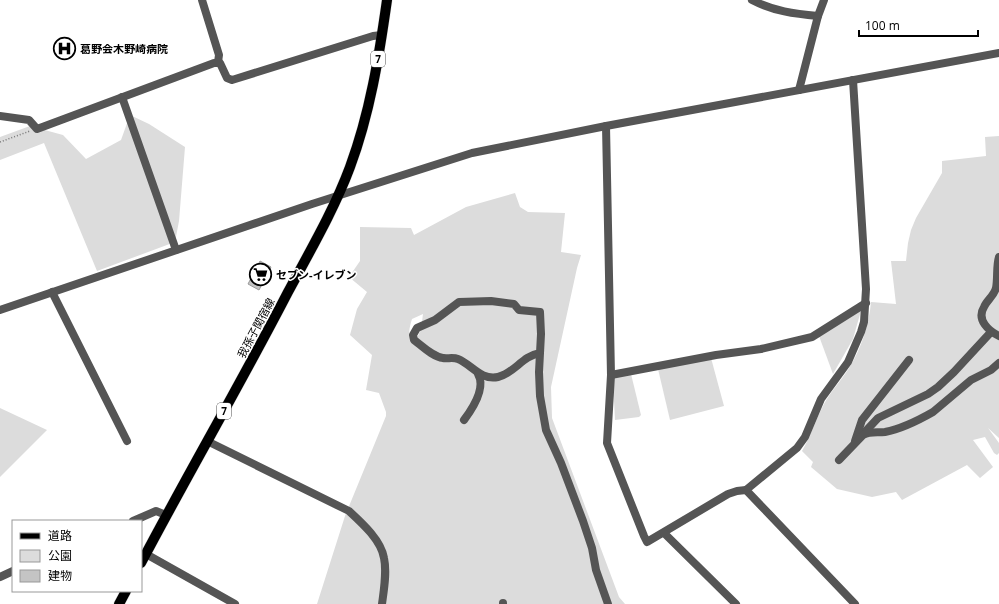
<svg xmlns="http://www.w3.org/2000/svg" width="999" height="604" viewBox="0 0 999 604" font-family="'Open Sans','Noto Sans JP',sans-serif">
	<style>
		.green { fill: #dcdcdc; fill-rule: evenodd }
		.building { fill: #c4c4c4; stroke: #999 }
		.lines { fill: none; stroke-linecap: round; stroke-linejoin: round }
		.major-casing { stroke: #dbdbdb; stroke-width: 11 }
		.path { stroke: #777; stroke-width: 1.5; stroke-dasharray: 1 2; stroke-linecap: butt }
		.minor { stroke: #555; stroke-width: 8 }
		.major { stroke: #000; stroke-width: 10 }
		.labels { text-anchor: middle; stroke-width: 3; stroke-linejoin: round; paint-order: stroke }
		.shield { fill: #fff; stroke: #4c4c4c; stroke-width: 1 }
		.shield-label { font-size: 10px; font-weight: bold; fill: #000 }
		.poi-label { font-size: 11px; font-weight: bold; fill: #000; stroke: #fff; text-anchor: start }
		.street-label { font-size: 11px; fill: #000; stroke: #fff }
	</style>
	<rect width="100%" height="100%" fill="#fff"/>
	<!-- green -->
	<g class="green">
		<polygon points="130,115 149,124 185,147 179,221 175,242 97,271 44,143 0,160 0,137 30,126 63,135 86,159 121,140"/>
		<path d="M 999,136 L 999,438 L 988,428 L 999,443 L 999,453 L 997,455 L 994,453 L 985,437 L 973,440 L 993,467 L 980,478 L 967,465 L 902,500 L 896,492 L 872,497 L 837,489 L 811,467 L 813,462 L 802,451 C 811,436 816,419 824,404 C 831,391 841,381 849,368 C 861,349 869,325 871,302 L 896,304 L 891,261 L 906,261 L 908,243 L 911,230 L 916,218 L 942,173 L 942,161 L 986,156 L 985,137 Z"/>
		<path d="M 515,193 L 520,207 L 528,212 L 565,213 L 561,252 L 581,255 L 577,268 L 551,387 L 552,418 L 619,597 L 625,604 L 317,604 L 345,516 L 386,416 L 386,412 L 379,393 L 366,390 L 372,355 L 350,335 L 357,309 L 367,292 L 349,277 L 360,261 L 360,227 L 411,228 L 414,235 L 466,207 ZM 423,314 L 421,329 L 414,345 C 407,336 409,329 412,319 Z"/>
		<polygon points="862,307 853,339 833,374 819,336"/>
		<polygon points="711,358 724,406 670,420 658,369"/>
		<polygon points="631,374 641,415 639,417 615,420 613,381 614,378"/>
		<polygon points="0,408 47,430 0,477"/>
	</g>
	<!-- building -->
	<polygon class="building" points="260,261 271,267 259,290 248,284"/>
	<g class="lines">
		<defs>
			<g id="major">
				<path d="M 141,563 C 189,472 241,383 288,292 C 310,251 334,210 350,167 C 370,113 379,57 387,0"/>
				<polyline points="119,604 126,591"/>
			</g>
		</defs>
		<!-- major casing -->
		<use href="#major" class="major-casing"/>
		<!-- path -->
		<polyline class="path" points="0,142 30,131"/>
		<!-- minor -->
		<g class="minor">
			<polyline points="202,0 219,55 218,62"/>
			<path d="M 752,0 C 773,11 795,14 818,16"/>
			<polyline points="853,80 866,289 864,322 861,332 848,362 821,399 805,437 797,448 746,490 855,604"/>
			<polyline points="799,90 818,16 824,0"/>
			<polyline points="122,97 176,250"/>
			<polyline points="0,116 29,120 37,129 214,63 220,63 227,78 232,80 373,36 382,35"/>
			<polyline points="606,126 611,375 607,443 644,536 647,542 728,494 737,491 746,490"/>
			<path d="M 999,257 C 996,267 998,278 996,288 C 994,296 987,300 984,307 C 976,320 989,331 999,336"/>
			<polyline points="52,292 127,441"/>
			<polyline points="0,310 312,204 472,153 606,126 999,53"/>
			<path d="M 540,353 C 522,356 515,373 498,377 C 481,381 471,364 458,359 C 453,357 447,359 443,358 C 433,357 422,346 414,340 L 413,335 L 417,328 L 435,320 L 459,302 L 491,301 L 514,304 L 519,310 L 540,312 L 541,334 L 539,372 L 540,396 L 546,430 L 561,463 L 583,521 L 592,548 L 596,570 L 608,604"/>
			<polyline points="611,375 716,355 761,349 812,337 866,303"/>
			<path d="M 464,420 C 473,408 486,388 478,374"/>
			<polyline points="863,434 878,418 928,394 938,387 954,372 991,332"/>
			<path d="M 207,441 L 349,511 C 362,523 381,540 384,558 C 387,572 384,589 382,604"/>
			<polyline points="855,441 862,420 909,360"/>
			<path d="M 839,460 L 863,435 C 870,431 877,433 885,432 C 901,429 919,420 933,412 L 971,380 L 991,370 L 999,363"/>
			<polyline points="133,521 156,511 166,515"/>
			<polyline points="664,533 736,604"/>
			<polyline points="146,554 235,604"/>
			<polyline points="0,577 13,571"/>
			<polyline points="503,603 503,604"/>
		</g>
		<!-- major -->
		<use href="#major" class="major"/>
	</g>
	<!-- icons -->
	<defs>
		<symbol id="hospital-ring" viewBox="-11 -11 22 22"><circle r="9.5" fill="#fff" stroke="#000" stroke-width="1.5"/><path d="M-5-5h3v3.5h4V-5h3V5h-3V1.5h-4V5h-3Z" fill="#000"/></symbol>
		<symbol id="supermarket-ring" viewBox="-11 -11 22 22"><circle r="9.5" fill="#fff" stroke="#000" stroke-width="1.5"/><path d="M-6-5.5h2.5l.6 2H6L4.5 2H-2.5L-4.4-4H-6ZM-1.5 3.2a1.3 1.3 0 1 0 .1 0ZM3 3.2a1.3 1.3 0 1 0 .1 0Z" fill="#000"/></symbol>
	</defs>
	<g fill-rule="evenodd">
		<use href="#hospital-ring" x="52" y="36" width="25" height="25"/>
		<use href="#supermarket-ring" x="248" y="262" width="25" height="25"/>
	</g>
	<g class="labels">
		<!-- shield labels -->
		<g class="shield">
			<rect x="371" y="51" width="14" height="16" rx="3"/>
			<rect x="217" y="403" width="14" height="16" rx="3"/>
		</g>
		<g class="shield-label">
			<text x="378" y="63">7</text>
			<text x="224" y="415">7</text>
		</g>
		<!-- poi labels -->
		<g class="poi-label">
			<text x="80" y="53">葛野会木野崎病院</text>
			<text x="276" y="279">セブン-イレブン</text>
		</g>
		<!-- street labels -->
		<g class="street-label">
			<text transform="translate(256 328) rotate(-62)" y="4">我孫子関宿線</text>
		</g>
	</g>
	<!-- legend -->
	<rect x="12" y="520" width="130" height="72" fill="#ffffff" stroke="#999999"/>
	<rect x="20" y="533" width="20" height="6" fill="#000000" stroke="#999999"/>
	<text x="48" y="540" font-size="12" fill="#000000">道路</text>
	<rect x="20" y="550" width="20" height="12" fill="#dcdcdc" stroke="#999999"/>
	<text x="48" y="560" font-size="12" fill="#000000">公園</text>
	<rect x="20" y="570" width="20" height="12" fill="#c4c4c4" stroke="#999999"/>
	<text x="48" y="580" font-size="12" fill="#000000">建物</text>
	<!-- scale -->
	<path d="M859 30v6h119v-6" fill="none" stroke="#000000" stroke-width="2"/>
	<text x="865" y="30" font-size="12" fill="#000000" stroke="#ffffff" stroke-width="3" paint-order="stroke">100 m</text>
</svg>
